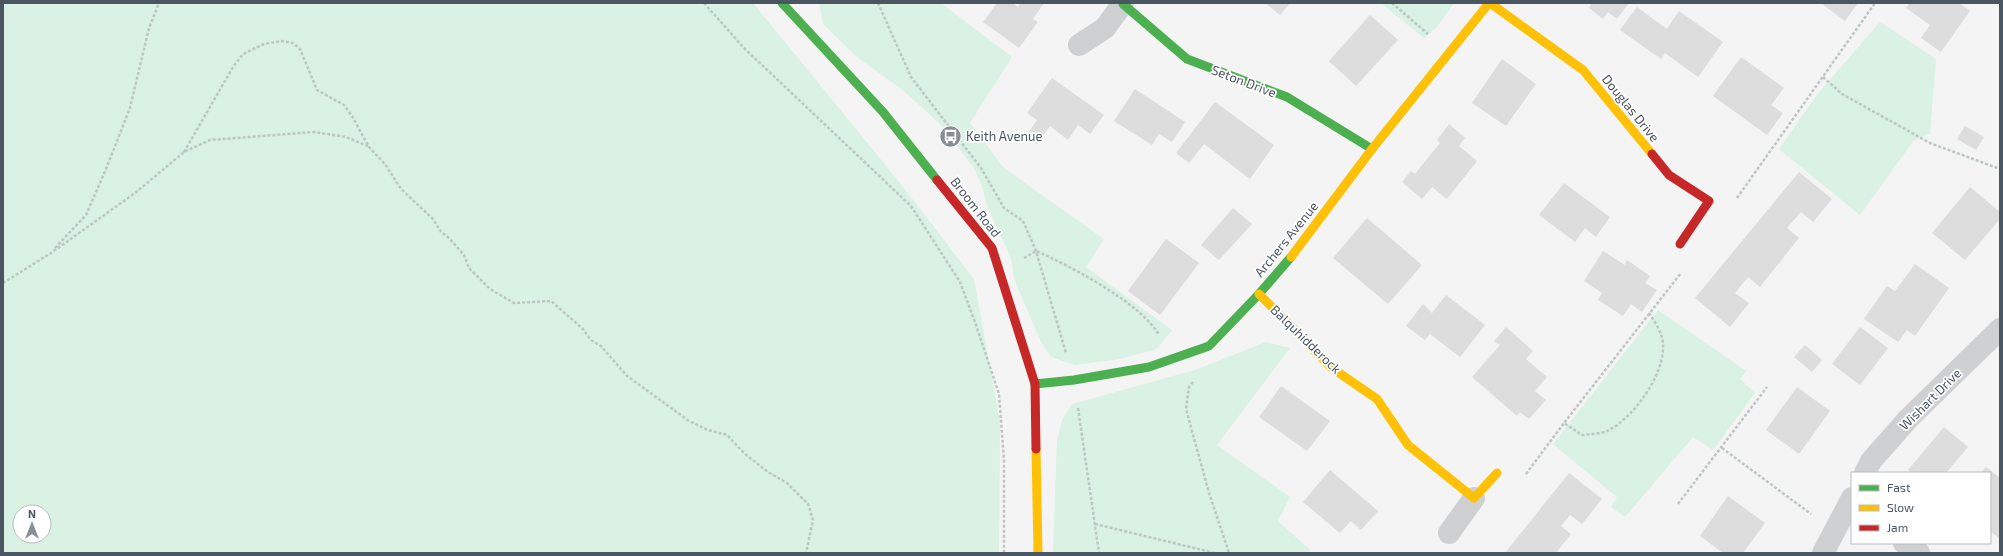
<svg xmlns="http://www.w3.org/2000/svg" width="2003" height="556" viewBox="0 0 2003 556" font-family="'Exo 2',sans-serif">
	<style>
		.green { fill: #d9f2e3; fill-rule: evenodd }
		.building { fill: #ddddde }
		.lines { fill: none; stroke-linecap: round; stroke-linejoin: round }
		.path { stroke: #bcc7c4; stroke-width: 2.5; stroke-dasharray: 3 2; stroke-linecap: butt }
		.street { stroke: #ced0d2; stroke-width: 22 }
		.fast { stroke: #4caf50; stroke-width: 9 }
		.slow { stroke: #ffc107; stroke-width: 9 }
		.jam { stroke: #c62828; stroke-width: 9 }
		.labels { text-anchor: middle; stroke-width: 3.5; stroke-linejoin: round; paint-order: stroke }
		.street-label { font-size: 13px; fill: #4a5661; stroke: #fff }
		.poi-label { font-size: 13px; fill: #4a5661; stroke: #fff; text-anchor: start }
	</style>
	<rect width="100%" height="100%" fill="#f4f4f4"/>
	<!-- green -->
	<g class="green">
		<path d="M 3,3 L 753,3 L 900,183 L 974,279 L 1000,422 L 999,553 L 3,553 ZM 20,512 L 44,512 L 44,536 L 20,536 Z"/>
		<polygon points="819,3 941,3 1012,57 970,123 1004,168 1104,239 1086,267 1172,330 1157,349 1120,359 1075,365 1051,357 1041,342 1014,279 1011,258 987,206 982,186 975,170 944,128 925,110 900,88 858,58 823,24"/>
		<polygon points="1381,3 1454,3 1436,28 1424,38"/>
		<polygon points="1880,22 1936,59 1930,134 1914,140 1860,215 1779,149 1816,96"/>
		<polygon points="1658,310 1746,371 1740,379 1755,393 1713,450 1693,437 1625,517 1611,507 1617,497 1553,444"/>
		<polygon points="1266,342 1290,348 1217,445 1290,497 1278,521 1310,550 1309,553 1053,553 1057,440 1062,420 1072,404 1195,370"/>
	</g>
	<!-- building -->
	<g class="building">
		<polygon points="997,3 1013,3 1018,7 1020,3 1044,3 1033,19 1038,22 1019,48 983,22"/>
		<polygon points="1265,3 1290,3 1280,15"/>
		<polygon points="1592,3 1629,3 1617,19 1608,12 1603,19 1589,8"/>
		<polygon points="1821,3 1858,3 1845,21"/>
		<polygon points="1910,3 1959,3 1970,11 1941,52 1921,38 1930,25 1906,8"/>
		<polygon points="1637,7 1667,29 1679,11 1723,42 1698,77 1665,53 1661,59 1620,30"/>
		<polygon points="1370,15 1398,40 1356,86 1329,61"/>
		<polygon points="1741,57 1784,88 1771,105 1783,113 1767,135 1713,96"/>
		<polygon points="1502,59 1536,84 1506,126 1472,103"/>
		<polygon points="1052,78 1104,115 1090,134 1078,125 1068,140 1050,126 1037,144 1026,136 1037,120 1027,113"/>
		<polygon points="1135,89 1185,122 1172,142 1159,134 1152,145 1114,121"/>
		<polygon points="1215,102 1274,145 1250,179 1204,144 1189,163 1176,153"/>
		<polygon points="1449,124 1465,138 1459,146 1477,161 1447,199 1432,187 1422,199 1402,182 1411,171 1415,174 1440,143 1437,140"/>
		<polygon points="1965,126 1984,137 1976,150 1957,139"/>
		<polygon points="1799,172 1832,199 1813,222 1801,212 1787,228 1799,238 1760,287 1748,277 1735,293 1749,303 1730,327 1695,298"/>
		<polygon points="1564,183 1610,217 1596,237 1585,228 1575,242 1539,215"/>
		<polygon points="1970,187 2000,212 2000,219 1965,260 1932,233"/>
		<polygon points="1233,208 1252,224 1219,260 1201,245"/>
		<polygon points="1367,218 1422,265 1388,304 1333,258"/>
		<polygon points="1166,239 1199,263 1160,315 1128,291"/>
		<polygon points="1603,251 1625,265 1627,260 1650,276 1645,283 1657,290 1642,312 1631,304 1623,316 1598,300 1602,293 1584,281"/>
		<polygon points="1915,264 1949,288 1915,336 1907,330 1898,342 1864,319 1887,286 1895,291"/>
		<polygon points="1446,295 1485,325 1460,357 1430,334 1425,340 1406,326 1423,304 1432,313"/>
		<polygon points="1506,327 1533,351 1526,359 1547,377 1535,391 1546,400 1529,419 1520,412 1517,416 1472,377 1500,345 1494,341"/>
		<polygon points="1860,327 1888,348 1860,385 1832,364"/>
		<polygon points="1805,345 1822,360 1812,372 1794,357"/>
		<polygon points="1281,386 1330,421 1307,451 1259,417"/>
		<polygon points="1797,387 1830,411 1799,454 1766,430"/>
		<polygon points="1944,427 1968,447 1946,473 1912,473 1908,470"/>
		<polygon points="1986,467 2000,478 2000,539 1990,531 1990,473 1981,473"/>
		<polygon points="1330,470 1378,511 1361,530 1351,521 1340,533 1303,502"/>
		<polygon points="1569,473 1602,499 1582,524 1570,515 1561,526 1571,534 1556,553 1505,553"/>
		<polygon points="1728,496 1765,523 1743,553 1723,553 1700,536"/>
	</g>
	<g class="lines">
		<!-- path -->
		<g class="path">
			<polyline points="704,3 744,48 911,206 960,282 975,322 999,394 1004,460 1004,553"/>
			<polyline points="878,3 911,77 981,168 1004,208 1023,221 1036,251 1066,353"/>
			<polyline points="1392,3 1428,34"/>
			<polyline points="1823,77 1842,94 1930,143 2000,169"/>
			<polyline points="184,152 233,67 243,54 264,44 282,41 293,43 300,49 317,90 344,105 352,116 369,147 385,164 401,189 433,219 441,232 449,238 464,255 469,268 490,289 514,303 551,301 583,329 591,340 601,346 627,376 689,421 708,430 727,435 745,454 768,472 787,483 808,504 813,520 806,553"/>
			<polyline points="1737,198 1875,3"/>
			<polyline points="55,248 86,215 106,169 130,108 149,28 159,3"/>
			<path d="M 1024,258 L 1036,251 C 1069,265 1142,304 1159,335"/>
			<polyline points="3,283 51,253 135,193 184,152 210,140 314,132 346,137 368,146"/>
			<path d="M 1649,313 C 1655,322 1662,332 1663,344 C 1665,374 1634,418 1607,431 C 1600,434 1590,434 1582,435 L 1564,423 L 1681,273"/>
			<polyline points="1193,382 1189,387 1186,409 1209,493 1229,553"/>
			<polyline points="1078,408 1099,553"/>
			<polyline points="1722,448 1811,514"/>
			<polyline points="1526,474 1564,423"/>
			<polyline points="1678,504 1767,387"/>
			<polyline points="1095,524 1215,553"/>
		</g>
		<!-- street -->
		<g class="street">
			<polyline points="1079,45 1105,28 1123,3"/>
			<polyline points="1865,473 1871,461 1908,419 2000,329"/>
			<polyline points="1449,533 1474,498"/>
			<polyline points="1904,543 1919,553"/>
			<polyline points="1823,553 1852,498"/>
		</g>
		<!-- fast -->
		<g class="fast">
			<polyline points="782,3 883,112 937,180"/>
			<polyline points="1123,4 1187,59 1287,97 1372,149"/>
			<polyline points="1035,384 1074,380 1149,367 1209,346 1259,294 1291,257"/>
		</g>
		<!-- slow -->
		<g class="slow">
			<polyline points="1490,3 1583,70 1652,154"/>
			<polyline points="1291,257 1372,149 1489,3"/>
			<polyline points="1259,294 1332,368 1377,399 1408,445 1474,498 1497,473"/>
			<polyline points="1036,449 1038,553"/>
		</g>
		<!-- jam -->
		<g class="jam">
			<polyline points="1652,154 1669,175 1709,201 1680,244"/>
			<polyline points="937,180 992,248 1035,384 1036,449"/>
		</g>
	</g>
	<!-- icons -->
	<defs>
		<symbol id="bus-disc" viewBox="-11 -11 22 22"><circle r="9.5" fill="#868d94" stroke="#fff"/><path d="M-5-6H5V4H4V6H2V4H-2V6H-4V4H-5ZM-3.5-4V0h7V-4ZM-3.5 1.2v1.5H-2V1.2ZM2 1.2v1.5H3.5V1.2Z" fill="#fff"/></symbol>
	</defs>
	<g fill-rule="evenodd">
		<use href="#bus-disc" x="938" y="124" width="25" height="25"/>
	</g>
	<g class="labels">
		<!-- street labels -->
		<g class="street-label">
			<text transform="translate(1244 81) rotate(21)" y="5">Seton Drive</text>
			<text transform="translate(1631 108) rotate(51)" y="5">Douglas Drive</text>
			<text transform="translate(976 207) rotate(52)" y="5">Broom Road</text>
			<text transform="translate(1286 239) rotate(-51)" y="5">Archers Avenue</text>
			<text transform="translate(1306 339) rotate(44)" y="5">Balquhidderock</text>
			<text transform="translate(1930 399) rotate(-45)" y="5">Wishart Drive</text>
		</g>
		<!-- poi labels -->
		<g class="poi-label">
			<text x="966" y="141">Keith Avenue</text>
		</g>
	</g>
	<!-- border -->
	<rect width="2003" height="556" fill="none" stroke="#4a5661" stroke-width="8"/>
	<!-- legend -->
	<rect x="1851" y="472" width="140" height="72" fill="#ffffff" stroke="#b7bbc0"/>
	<rect x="1859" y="485" width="20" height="6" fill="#4caf50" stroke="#b7bbc0"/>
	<text x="1887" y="492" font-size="12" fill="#4a5661">Fast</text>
	<rect x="1859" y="505" width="20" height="6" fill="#ffc107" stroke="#b7bbc0"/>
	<text x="1887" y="512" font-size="12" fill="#4a5661">Slow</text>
	<rect x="1859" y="525" width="20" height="6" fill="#c62828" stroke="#b7bbc0"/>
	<text x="1887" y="532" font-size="12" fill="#4a5661">Jam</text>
	<!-- north arrow -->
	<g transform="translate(32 524)"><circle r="19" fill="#ffffff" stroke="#b7bbc0"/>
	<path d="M0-3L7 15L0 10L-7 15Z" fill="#868d94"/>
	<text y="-6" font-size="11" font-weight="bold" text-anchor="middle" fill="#4a5661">N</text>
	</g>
</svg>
